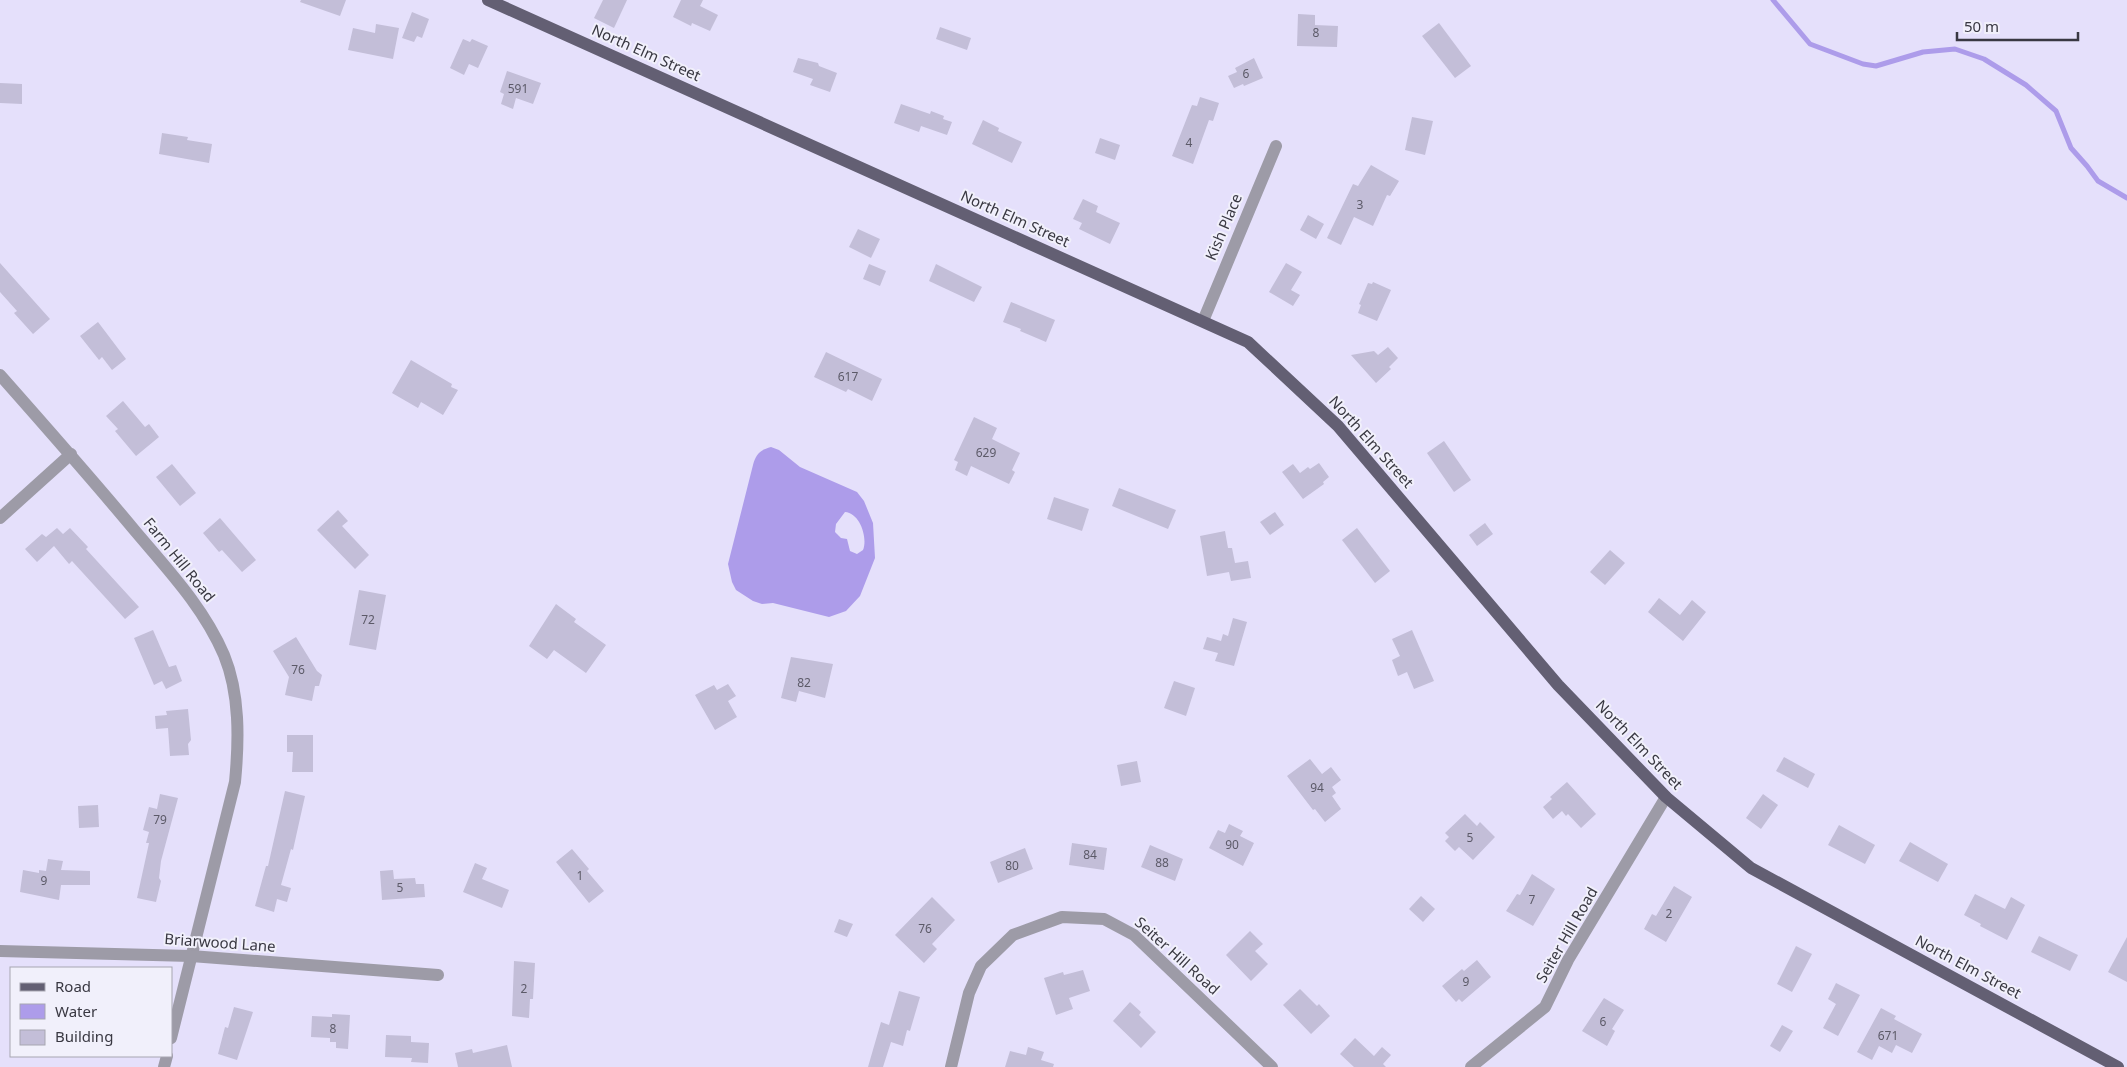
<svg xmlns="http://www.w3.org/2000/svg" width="2127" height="1067" viewBox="0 0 2127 1067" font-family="'Noto Sans',sans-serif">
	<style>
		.water { fill: #ad9cea; fill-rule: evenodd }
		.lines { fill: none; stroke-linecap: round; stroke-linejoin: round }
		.stream { stroke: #ad9cea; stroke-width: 5 }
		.building { fill: #c3bed8 }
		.minor { stroke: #9d9ba7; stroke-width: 12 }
		.major { stroke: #635f73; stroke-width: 12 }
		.labels { text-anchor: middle; stroke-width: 4; stroke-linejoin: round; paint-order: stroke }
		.number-label { font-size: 12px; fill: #5c5a68 }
		.street-label { font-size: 15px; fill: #393842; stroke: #f1f0fb }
	</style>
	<rect width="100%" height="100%" fill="#e5e0fb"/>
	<!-- water -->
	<path class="water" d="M 771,447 L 779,450 L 800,467 L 857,492 L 864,501 L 873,523 L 875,558 L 860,596 L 846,611 L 829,617 L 773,603 L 762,604 L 753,601 L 736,590 L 732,582 L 728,564 L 753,465 C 756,454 760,450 771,447 ZM 845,512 C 860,513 868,538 863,550 L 857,554 L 850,551 L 847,539 L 841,538 L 835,532 L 836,524 Z"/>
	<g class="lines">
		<!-- stream -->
		<polyline class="stream" points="1773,0 1810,44 1863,64 1876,66 1923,52 1955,49 1984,59 2026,85 2056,111 2071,148 2087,166 2098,181 2127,198"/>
	</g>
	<!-- building -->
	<g class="building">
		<polygon points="301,0 346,0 340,16 300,2"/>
		<polygon points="603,0 627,0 614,28 594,18"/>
		<polygon points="681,0 703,0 700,6 718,15 710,31 692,23 691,26 673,17"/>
		<polygon points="412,12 429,19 422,38 417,36 414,42 402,38"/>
		<polygon points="1298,14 1315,15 1315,25 1338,26 1337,47 1297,46"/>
		<polygon points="1439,23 1471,66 1455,78 1422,36"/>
		<polygon points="376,24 399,28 393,59 348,50 353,28 375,33"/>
		<polygon points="940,27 971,38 967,50 936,39"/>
		<polygon points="463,39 470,42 472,39 488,46 478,68 469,64 464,75 450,68"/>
		<polygon points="798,58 818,63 819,66 837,73 830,92 810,85 813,79 793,72"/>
		<polygon points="1254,58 1263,78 1244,86 1243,84 1234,88 1228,76 1237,72 1235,68"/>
		<polygon points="507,71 541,83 533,104 516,98 513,109 501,104 504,94 500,92"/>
		<polygon points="0,83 22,84 22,104 0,103"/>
		<polygon points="1200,97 1219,103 1213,121 1209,120 1193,164 1172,156 1192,105 1197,106"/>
		<polygon points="901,104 930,114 931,111 944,116 943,119 952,122 947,135 921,126 919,132 894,123"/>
		<polygon points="1412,117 1433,121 1425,155 1405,150"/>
		<polygon points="983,120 999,128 998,131 1022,142 1012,163 972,144"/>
		<polygon points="162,133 188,137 187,140 212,144 209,163 159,154"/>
		<polygon points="1100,138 1120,145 1115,160 1095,153"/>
		<polygon points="1371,165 1399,181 1390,196 1387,195 1373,226 1354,217 1341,245 1327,238 1353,184 1358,186"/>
		<polygon points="1083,199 1098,206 1096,212 1120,223 1110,244 1079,229 1082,223 1073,219"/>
		<polygon points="1308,215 1324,224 1316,239 1300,230"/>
		<polygon points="858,229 880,239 871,258 849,247"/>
		<polygon points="0,263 50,319 33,334 14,313 17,311 0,292"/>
		<polygon points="1286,263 1302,272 1291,290 1300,295 1293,306 1269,292"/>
		<polygon points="869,264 886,271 880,286 863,279"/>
		<polygon points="936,264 982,287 974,302 929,281"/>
		<polygon points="1373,282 1391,290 1377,321 1358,313 1361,305 1359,304 1368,283 1372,284"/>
		<polygon points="1011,302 1055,320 1046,342 1020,331 1021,329 1003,322"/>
		<polygon points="98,322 126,359 112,370 102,357 99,360 80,336"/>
		<polygon points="1388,347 1398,358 1389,367 1391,369 1376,383 1351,355 1374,351 1378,355"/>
		<polygon points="826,352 882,379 872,401 848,389 846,392 814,377"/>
		<polygon points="411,360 452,384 451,387 458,390 443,415 421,402 418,408 392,393"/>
		<polygon points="123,401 145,427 149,424 159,437 136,456 115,431 118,429 106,416"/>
		<polygon points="974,417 997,428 992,439 1020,453 1012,470 1015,472 1009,484 971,466 967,476 955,470 958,462 954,460"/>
		<polygon points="1444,441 1471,480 1454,492 1427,453"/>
		<polygon points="1319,463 1329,477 1323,482 1324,484 1303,499 1282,472 1293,464 1300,473 1308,467 1310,469"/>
		<polygon points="172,464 196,493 180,506 156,477"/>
		<polygon points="1119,488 1176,510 1168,529 1112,506"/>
		<polygon points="1054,497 1089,509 1082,531 1047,519"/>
		<polygon points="338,510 348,521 342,526 369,555 355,569 317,530"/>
		<polygon points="1275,512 1284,525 1270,535 1260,522"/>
		<polygon points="220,518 256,560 242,572 222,550 219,552 203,533"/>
		<polygon points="1485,523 1493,534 1477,546 1469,535"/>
		<polygon points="57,528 63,534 70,528 88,547 86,549 139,607 125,619 72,561 69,564 54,546 37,562 25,549 42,534 46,537"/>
		<polygon points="1357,528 1390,571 1375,583 1342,540"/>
		<polygon points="1225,531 1228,548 1232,548 1235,563 1248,561 1251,578 1231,581 1229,572 1207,576 1200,536"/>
		<polygon points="1610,550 1625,563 1605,585 1590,572"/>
		<polygon points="359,590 386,595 376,650 349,645"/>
		<polygon points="1659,598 1680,615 1692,600 1706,612 1683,641 1648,612"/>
		<polygon points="556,604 576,619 574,622 606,645 586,673 554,650 547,659 529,646"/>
		<polygon points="1233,618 1247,622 1234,666 1215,661 1218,653 1203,649 1207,637 1221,641 1223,634 1228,636"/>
		<polygon points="153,630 169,667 176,665 182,681 166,689 162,681 154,685 134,638"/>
		<polygon points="1412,630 1434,681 1414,689 1407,672 1398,676 1392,660 1400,656 1392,639"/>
		<polygon points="296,637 317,671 322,675 319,686 315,686 312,701 285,695 289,677 273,651"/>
		<polygon points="791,657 833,664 825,698 799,691 796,702 781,698"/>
		<polygon points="1174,681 1195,688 1186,716 1164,708"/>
		<polygon points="728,684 736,696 728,701 737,717 715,730 695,695 714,685 717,690"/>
		<polygon points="188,709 191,740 188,744 189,755 170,756 168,728 156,729 155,716 167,715 166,711"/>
		<polygon points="287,735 313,735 313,772 292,772 293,752 287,752"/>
		<polygon points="1784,757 1815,774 1808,788 1776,771"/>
		<polygon points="1310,759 1322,774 1331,767 1341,780 1332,787 1336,793 1332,796 1341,809 1325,822 1315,809 1313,810 1287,776"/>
		<polygon points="1137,761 1141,782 1121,786 1117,765"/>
		<polygon points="1567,782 1596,814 1581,828 1568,814 1566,816 1562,811 1553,819 1543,807 1552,799 1550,797"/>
		<polygon points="285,791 305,796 293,850 291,849 281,885 291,888 287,902 277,899 274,912 255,906 266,866 268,866"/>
		<polygon points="160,794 178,798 161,861 159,878 161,881 156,902 137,898 149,843 146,843 149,832 143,830 149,807 157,809"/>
		<polygon points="1763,794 1778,805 1761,829 1746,818"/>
		<polygon points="98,805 99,827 79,828 78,806"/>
		<polygon points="1465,814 1477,826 1480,822 1495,837 1473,860 1459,847 1455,851 1445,841 1449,837 1445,833"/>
		<polygon points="1229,824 1243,831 1240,836 1254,843 1243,866 1209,848 1218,830 1225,833"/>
		<polygon points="1839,825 1875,845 1865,864 1828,845"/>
		<polygon points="1910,842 1948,864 1938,882 1899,861"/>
		<polygon points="1072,843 1107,848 1104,870 1069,865"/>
		<polygon points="1150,845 1183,859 1175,881 1141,867"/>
		<polygon points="1025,848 1033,869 998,883 990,862"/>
		<polygon points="572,849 589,869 587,871 604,891 589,903 556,862"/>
		<polygon points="48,859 63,861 61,870 90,871 90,885 61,885 59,900 20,892 23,870 39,873 39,870 46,871"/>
		<polygon points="475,863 487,868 482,879 509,890 502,908 463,892"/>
		<polygon points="393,870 394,879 415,878 416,884 424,884 425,897 382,900 380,871"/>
		<polygon points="1532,874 1555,889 1533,926 1506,911 1517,894 1520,895"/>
		<polygon points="1674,886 1692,897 1666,942 1644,929 1652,914 1656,916"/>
		<polygon points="1975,894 2005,909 2011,897 2025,905 2007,940 1980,926 1981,924 1964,915"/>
		<polygon points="1421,896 1435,909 1423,922 1409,909"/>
		<polygon points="932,897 955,920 932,944 937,949 924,963 895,935"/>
		<polygon points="839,919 853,924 847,937 834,932"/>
		<polygon points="1250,931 1263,944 1255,951 1268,964 1251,981 1226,955"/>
		<polygon points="2039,936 2078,955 2070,971 2031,952"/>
		<polygon points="2127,937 2127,982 2108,972"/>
		<polygon points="1796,946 1812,954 1792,992 1777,984"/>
		<polygon points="1477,960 1491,977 1462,1002 1459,999 1456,1002 1442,986 1462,969 1464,971"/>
		<polygon points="514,961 535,963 533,999 530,999 529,1018 512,1016"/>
		<polygon points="1083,970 1090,991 1069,998 1073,1009 1056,1015 1044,978 1063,972 1064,975"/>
		<polygon points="1836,983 1860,995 1838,1036 1823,1028 1836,1004 1828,999"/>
		<polygon points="1300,989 1317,1006 1319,1004 1330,1016 1311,1034 1283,1005"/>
		<polygon points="899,991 920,997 910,1031 907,1030 903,1046 891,1042 883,1067 868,1067 881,1022 889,1025"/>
		<polygon points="1604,998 1624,1010 1612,1029 1615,1031 1607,1046 1582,1031"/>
		<polygon points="1130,1002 1141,1012 1139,1015 1156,1032 1141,1048 1113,1021"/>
		<polygon points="234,1007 253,1012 237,1060 218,1054 225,1027 228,1028"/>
		<polygon points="1881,1008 1896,1016 1894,1019 1922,1034 1912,1053 1896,1045 1892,1053 1879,1046 1872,1060 1857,1052"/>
		<polygon points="332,1014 350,1015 348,1049 336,1048 336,1042 330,1042 330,1038 311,1037 312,1016 332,1017"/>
		<polygon points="1782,1025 1793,1031 1780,1052 1770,1046"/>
		<polygon points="386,1035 411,1036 411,1042 429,1043 428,1063 411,1062 412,1058 385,1057"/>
		<polygon points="1355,1038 1374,1056 1382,1047 1391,1055 1383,1064 1386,1067 1354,1067 1340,1054"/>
		<polygon points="507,1045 512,1067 458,1067 455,1053 472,1049 473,1053"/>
		<polygon points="1028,1047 1044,1052 1041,1060 1054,1064 1053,1067 1005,1067 1010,1051 1026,1055"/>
	</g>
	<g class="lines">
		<!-- minor -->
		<g class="minor">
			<polyline points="1203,321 1276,146"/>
			<path d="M 0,375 C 46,427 92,479 136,532 C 169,571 204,608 224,655 C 240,694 239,740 235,782 L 171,1038"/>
			<polyline points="0,518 71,454"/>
			<polyline points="0,951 191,956 438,975"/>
			<polyline points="164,1067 167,1056"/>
			<polyline points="951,1067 969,993 981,966 1013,935 1062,917 1104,919 1134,935 1272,1067"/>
			<polyline points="1471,1067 1545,1007 1568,960 1666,797"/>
		</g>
		<!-- major -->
		<polyline class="major" points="488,0 1248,342 1338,426 1558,685 1666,797 1751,868 2118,1067"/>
	</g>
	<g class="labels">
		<!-- number labels -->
		<g class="number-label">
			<text x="1316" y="37">8</text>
			<text x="1246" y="78">6</text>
			<text x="518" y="93">591</text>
			<text x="1189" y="147">4</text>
			<text x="1360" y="209">3</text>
			<text x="848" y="381">617</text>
			<text x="986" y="457">629</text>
			<text x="368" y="624">72</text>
			<text x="298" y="674">76</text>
			<text x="804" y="687">82</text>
			<text x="1317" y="792">94</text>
			<text x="160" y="824">79</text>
			<text x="1470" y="842">5</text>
			<text x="1232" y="849">90</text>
			<text x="1090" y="859">84</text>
			<text x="1162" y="867">88</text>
			<text x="1012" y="870">80</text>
			<text x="580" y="880">1</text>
			<text x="44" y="885">9</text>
			<text x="400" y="892">5</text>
			<text x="1532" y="904">7</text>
			<text x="1669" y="918">2</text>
			<text x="925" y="933">76</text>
			<text x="1466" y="986">9</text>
			<text x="524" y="993">2</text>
			<text x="1603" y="1026">6</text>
			<text x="333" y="1033">8</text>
			<text x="1888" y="1040">671</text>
		</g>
		<!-- street labels -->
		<g class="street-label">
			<text transform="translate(646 53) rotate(24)" y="5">North Elm Street</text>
			<text transform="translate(1015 219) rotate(24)" y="5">North Elm Street</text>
			<text transform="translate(1224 227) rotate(-67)" y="5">Kish Place</text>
			<text transform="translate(1371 442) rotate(48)" y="5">North Elm Street</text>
			<text transform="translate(179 560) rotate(51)" y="5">Farm Hill Road</text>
			<text transform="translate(1639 745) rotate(46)" y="5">North Elm Street</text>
			<text transform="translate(1567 935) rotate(-60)" y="5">Seiter Hill Road</text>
			<text transform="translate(220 943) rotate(4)" y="5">Briarwood Lane</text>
			<text transform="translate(1177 956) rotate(42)" y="5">Seiter Hill Road</text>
			<text transform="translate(1968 967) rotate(28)" y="5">North Elm Street</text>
		</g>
	</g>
	<!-- legend -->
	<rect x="10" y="967" width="162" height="90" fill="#f1f0fb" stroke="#a7a6b1"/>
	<rect x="20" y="983" width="25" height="8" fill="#635f73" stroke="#a7a6b1"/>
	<text x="55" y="992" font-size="15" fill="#393842">Road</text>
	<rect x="20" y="1004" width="25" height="15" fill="#ad9cea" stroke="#a7a6b1"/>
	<text x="55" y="1017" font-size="15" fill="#393842">Water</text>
	<rect x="20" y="1030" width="25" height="15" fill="#c3bed8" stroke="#a7a6b1"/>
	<text x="55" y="1042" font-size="15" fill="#393842">Building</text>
	<!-- scale -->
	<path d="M1957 32v8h121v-8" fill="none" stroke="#393842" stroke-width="2.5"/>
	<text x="1964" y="32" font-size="15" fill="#393842" stroke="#f1f0fb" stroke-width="4" paint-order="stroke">50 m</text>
</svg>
